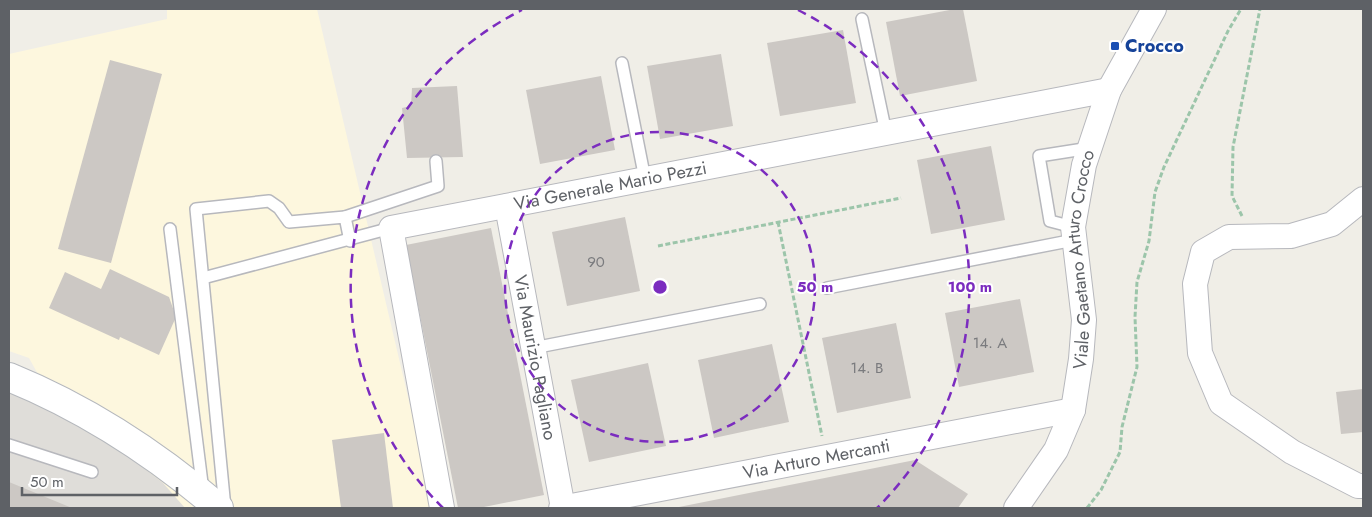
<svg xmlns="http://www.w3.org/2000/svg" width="1372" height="517" viewBox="0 0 1372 517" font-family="Jost,sans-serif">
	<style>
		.commercial { fill: #fdf7de }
		.industrial { fill: #dfddd9 }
		.building { fill: #ccc8c4 }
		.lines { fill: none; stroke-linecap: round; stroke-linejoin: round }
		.lane-casing { stroke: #b7b8bd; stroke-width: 14 }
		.street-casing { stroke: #b7b8bd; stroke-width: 26 }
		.secondary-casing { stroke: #b5b8bd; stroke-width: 30 }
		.path { stroke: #9cc5aa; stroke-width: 3; stroke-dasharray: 5 2.5; stroke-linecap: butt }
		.lane { stroke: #fff; stroke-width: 11 }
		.street { stroke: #fff; stroke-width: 24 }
		.secondary { stroke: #fff; stroke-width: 28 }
		.ring { fill: none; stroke: #7b2cbf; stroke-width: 2.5; stroke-dasharray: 9 6 }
		.transit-dot { fill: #1a4fb4; stroke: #fff; stroke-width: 2 }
		.labels { text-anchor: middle; stroke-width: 4; stroke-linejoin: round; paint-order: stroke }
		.number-label { font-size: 15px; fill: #7a7b7e }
		.transit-label { font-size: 18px; font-weight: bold; fill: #164399; stroke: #fff; text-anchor: start }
		.street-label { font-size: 18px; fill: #5e6166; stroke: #fff }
		.centre { fill: #7b2cbf; stroke: #fff; stroke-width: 2.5 }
		.ring-label { font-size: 15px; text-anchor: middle; font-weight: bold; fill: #7b2cbf; stroke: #fff; stroke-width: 4; stroke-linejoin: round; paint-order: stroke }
	</style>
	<rect width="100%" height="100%" fill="#f0eee7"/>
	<!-- commercial -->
	<polygon class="commercial" points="167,9 317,9 434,508 9,508 9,391 58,410 29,358 9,351 9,54 167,19"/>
	<!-- industrial -->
	<polygon class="industrial" points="9,392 57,409 115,446 163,483 185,508 9,508"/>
	<!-- building -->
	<g class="building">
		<polygon points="955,9 963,9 977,81 900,96 886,22"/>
		<polygon points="843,30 856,103 780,116 767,43"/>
		<polygon points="721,54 733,126 660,139 647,66"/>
		<polygon points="110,60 162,74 111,263 58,249"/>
		<polygon points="601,76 615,150 540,164 526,90"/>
		<polygon points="457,86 463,157 407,158 402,108 411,106 412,88"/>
		<polygon points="991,146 1005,220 931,234 917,160"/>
		<polygon points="625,217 640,291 567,306 552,232"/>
		<polygon points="491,228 544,495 479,508 458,508 406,245"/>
		<polygon points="110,269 169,297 176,317 159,355 120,337 119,340 49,308 65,272 101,289"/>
		<polygon points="1020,299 1034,372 959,387 945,313"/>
		<polygon points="896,323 911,398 837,413 822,338"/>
		<polygon points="772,344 789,422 714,438 698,360"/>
		<polygon points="648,363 666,446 589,462 571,380"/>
		<polygon points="1363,389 1363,432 1341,434 1336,392"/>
		<polygon points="384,433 393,508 341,508 332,440"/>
		<polygon points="915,460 968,494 958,508 674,508"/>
		<polygon points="9,482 72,508 9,508"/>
	</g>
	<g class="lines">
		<defs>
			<g id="lane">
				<polyline points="862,19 886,133"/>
				<polyline points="622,63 645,179"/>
				<polyline points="345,217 438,186 436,161"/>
				<polyline points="1073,227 1050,221 1039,156 1090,148"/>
				<polyline points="170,229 203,491"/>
				<polyline points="203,278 391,228"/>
				<polyline points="827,288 1074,240"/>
				<polyline points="533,348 760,304"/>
				<polyline points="9,445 92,472"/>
				<polyline points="225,508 196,209 269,201 279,208 289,222 345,217 350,241"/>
			</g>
			<g id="street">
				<polyline points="1363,199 1332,224 1291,236 1229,237 1203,252 1195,284 1200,353 1221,403 1292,452 1358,486 1363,486"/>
				<path id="s1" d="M 507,206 L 563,508"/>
				<path id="s2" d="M 442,508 L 391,228 L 1109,90"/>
				<path id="s3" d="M 561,508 L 1073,410"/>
				<path id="s4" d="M 1016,508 L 1056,450 L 1073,410 L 1081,359 L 1084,320 L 1073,227 L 1084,165 L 1109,90 L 1154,9"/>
			</g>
			<path id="secondary" d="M 9,377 C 85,408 156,454 219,508"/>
		</defs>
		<!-- lane casing -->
		<use href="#lane" class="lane-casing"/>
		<!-- street casing -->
		<use href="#street" class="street-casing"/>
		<!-- secondary casing -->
		<use href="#secondary" class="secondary-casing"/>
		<!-- path -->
		<g class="path">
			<polyline points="1242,216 1232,196 1233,147 1260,9"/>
			<polyline points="778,222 822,436"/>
			<polyline points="658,246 901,198"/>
			<polyline points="1087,508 1101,490 1120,452 1122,427 1137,367 1135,317 1137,282 1149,241 1155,192 1164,167 1228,31 1241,9"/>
		</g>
		<!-- lane -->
		<use href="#lane" class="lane"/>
		<!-- street -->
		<use href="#street" class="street"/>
		<!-- secondary -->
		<use href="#secondary" class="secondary"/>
	</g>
	<!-- distance rings -->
	<g class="ring">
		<circle cx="660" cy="287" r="155"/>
		<path d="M443 508A310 310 0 0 1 522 10M798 10A310 310 0 0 1 877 508"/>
	</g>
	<!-- markers -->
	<rect class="transit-dot" x="1110" y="41" width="10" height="10" rx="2.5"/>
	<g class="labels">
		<!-- number labels -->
		<g class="number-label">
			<text x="596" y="267">90</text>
			<text x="990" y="348">14. A</text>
			<text x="867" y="373">14. B</text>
		</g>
		<!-- transit labels -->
		<g class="transit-label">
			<text x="1125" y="52">Crocco</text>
		</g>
		<!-- street labels -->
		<g class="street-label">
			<text dy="6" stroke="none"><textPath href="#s2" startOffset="508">Via Generale Mario Pezzi</textPath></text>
			<text dy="6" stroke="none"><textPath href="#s4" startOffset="266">Viale Gaetano Arturo Crocco</textPath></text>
			<text dy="6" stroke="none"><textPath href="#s1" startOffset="154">Via Maurizio Pagliano</textPath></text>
			<text dy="6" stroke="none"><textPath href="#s3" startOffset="260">Via Arturo Mercanti</textPath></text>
		</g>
	</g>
	<circle cx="660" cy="287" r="8" class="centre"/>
	<g class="ring-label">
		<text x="815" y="292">50 m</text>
		<text x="970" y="292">100 m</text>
	</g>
	<!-- border -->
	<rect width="1372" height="517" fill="none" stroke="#5e6166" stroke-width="20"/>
	<!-- scale -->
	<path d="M22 487v8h155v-8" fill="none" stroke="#5e6166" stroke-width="2.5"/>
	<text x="30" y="487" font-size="15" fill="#5e6166" stroke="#ffffff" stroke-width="4" paint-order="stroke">50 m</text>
</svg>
